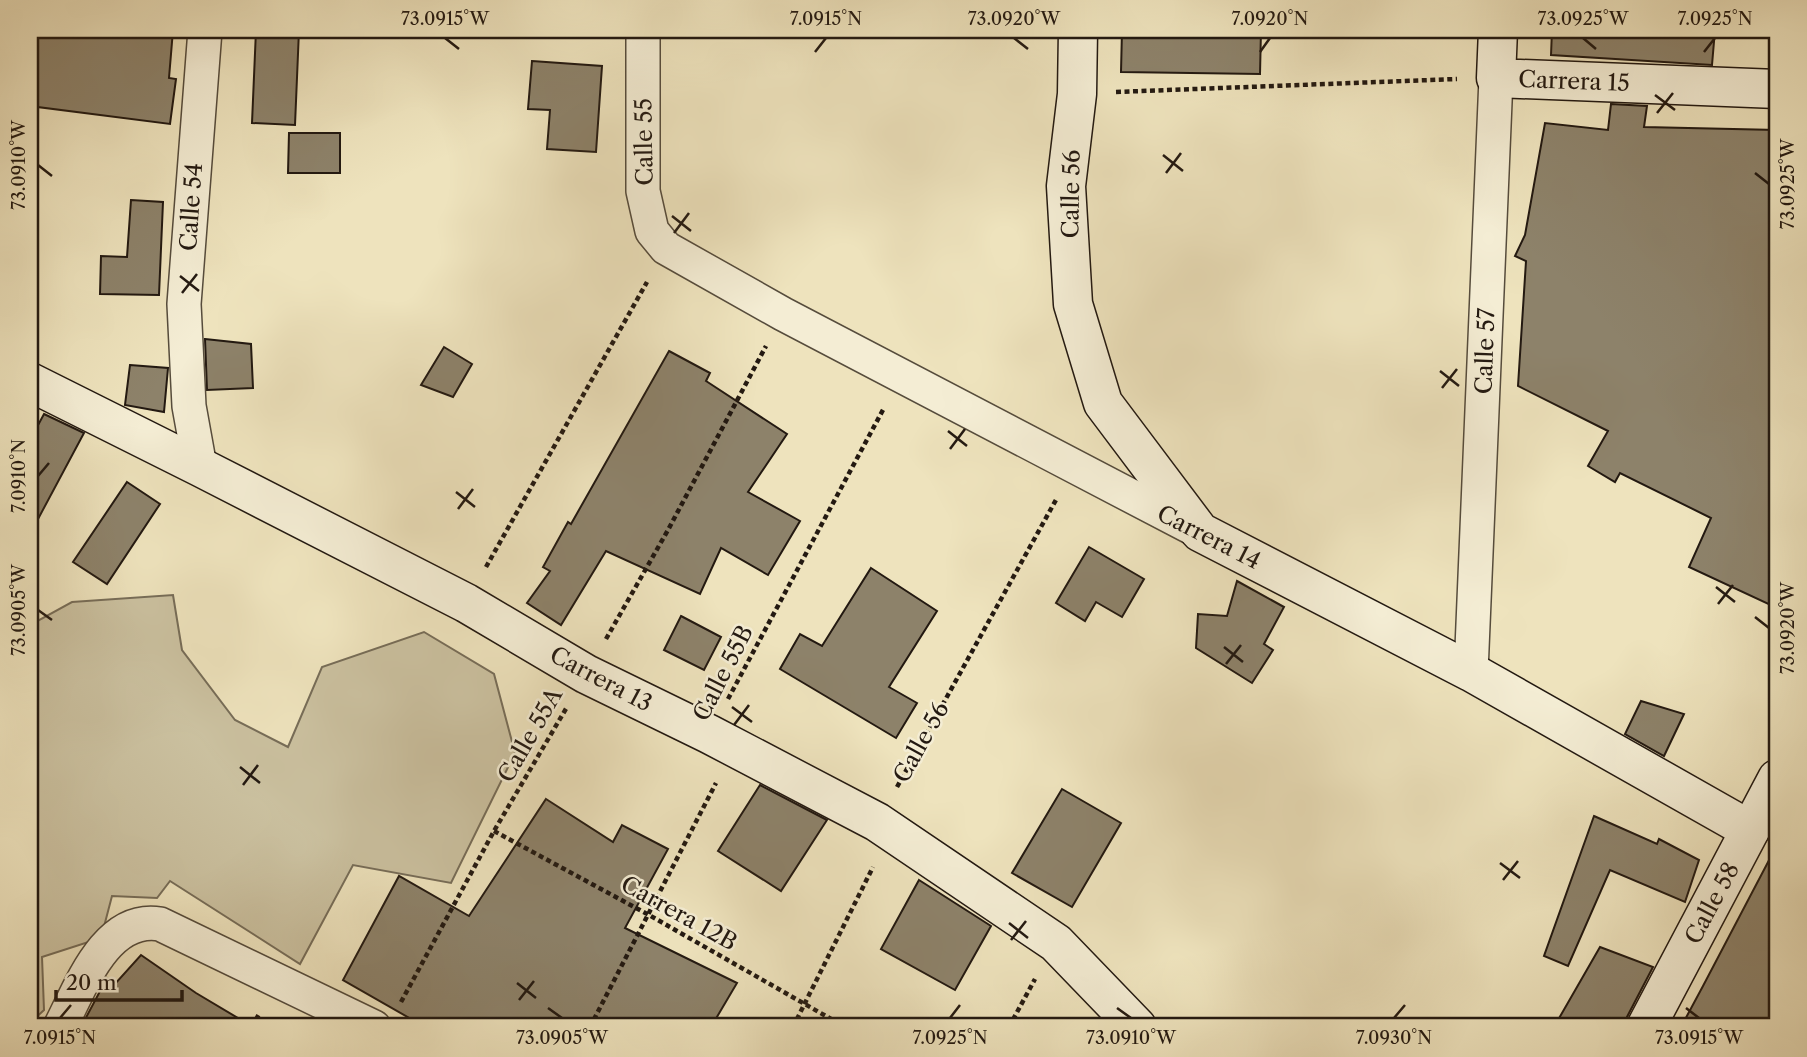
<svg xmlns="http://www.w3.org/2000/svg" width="1807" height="1057" viewBox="0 0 1807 1057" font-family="'Libre Caslon Text',serif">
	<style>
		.green { fill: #cbc1a0; stroke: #776d58; stroke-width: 2 }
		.building { fill: #8d826a; stroke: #231911; stroke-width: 2 }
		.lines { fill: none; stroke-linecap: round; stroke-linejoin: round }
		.street-casing { stroke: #564c3c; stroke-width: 36 }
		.secondary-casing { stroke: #231911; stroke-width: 41 }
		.path { stroke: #231911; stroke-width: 4.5; stroke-dasharray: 5 3.5; stroke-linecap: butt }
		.street { stroke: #f4edd4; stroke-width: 33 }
		.secondary { stroke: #f4edd4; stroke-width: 38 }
		.ticks { fill: none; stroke: #231911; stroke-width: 2.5 }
		.labels { text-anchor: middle; stroke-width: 5; stroke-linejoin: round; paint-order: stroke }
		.street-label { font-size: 23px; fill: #231911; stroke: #f4edd4 }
		.neatline { fill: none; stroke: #231911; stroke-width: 2.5 }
		.ticks-label { font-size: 18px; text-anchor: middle; fill: #231911 }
	</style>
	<rect width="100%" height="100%" fill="#eee3bd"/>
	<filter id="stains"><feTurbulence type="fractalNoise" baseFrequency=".00286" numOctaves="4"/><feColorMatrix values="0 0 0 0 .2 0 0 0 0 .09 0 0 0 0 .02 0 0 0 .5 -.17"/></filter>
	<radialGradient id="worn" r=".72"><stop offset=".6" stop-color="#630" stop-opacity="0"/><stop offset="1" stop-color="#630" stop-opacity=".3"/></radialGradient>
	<!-- green -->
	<polygon class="green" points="173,595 182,650 235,720 288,747 322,667 424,632 494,674 515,753 451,883 353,865 300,964 170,881 157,898 112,896 101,938 42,957 44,1010 30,1023 30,625 72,602"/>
	<!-- building -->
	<g class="building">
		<polygon points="30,30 173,30 169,78 176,79 170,124 30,106"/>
		<polygon points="256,30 299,30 295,125 252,123"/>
		<polygon points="1122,30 1261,30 1260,74 1121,72"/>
		<polygon points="1552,30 1715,30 1712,65 1551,55"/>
		<polygon points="532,61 602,66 596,152 547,149 550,110 528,109"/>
		<polygon points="1611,104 1647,106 1644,127 1777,130 1777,608 1689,567 1711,518 1620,473 1615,482 1588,466 1608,431 1518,386 1526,261 1515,256 1525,235 1545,123 1608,130"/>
		<polygon points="289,133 340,133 340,173 288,173"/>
		<polygon points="131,200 163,202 159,295 100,294 101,256 127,257"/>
		<polygon points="205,339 251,344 253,388 207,390"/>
		<polygon points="444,347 472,364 453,397 421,385"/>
		<polygon points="669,351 710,373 706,381 787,434 748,492 800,521 768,575 721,548 700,594 606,551 561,625 527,603 550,571 543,567 568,522 571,524"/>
		<polygon points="130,365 168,368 164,412 125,405"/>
		<polygon points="44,414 84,433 30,534 30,440"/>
		<polygon points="127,482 160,504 107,584 73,562"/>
		<polygon points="1089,547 1144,579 1122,617 1096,602 1085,621 1056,603"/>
		<polygon points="871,568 937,611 889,687 917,703 896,738 780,669 800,634 822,646"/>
		<polygon points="1237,581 1284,607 1264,644 1273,650 1252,683 1196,648 1198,614 1227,616"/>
		<polygon points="681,616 721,637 704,670 664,650"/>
		<polygon points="1641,701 1684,714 1664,756 1625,734"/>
		<polygon points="760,785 827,820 781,891 718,851"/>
		<polygon points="1062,789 1121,823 1072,907 1012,873"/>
		<polygon points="546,799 613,842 622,825 668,849 625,928 737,983 711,1027 425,1027 343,980 399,876 469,916"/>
		<polygon points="1594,816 1657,844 1659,839 1699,860 1685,902 1610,870 1568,966 1544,956"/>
		<polygon points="1777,845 1777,1027 1681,1027 1703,986"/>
		<polygon points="919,880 991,926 955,990 881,949"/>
		<polygon points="1600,947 1653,967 1627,1017 1624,1027 1554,1027"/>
		<polygon points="141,955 196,993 253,1027 81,1027 107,978 115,984"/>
	</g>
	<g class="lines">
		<defs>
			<g id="street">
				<polyline points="643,30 643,191 652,231 666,248 783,314 1200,532"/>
				<polyline points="200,467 189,406 184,304 205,30"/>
				<polyline points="1471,672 1496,78"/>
				<path d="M 60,1027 C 80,989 105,915 160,924 L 374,1027"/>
			</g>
			<g id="secondary">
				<polyline points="1078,30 1077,94 1066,186 1073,304 1103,403 1200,532 1471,672 1750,830"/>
				<polyline points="1498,30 1496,78 1777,89"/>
				<polyline points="30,382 200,467 466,603 586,674 709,734 877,822 1056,943 1137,1027"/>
				<polyline points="1646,1027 1777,779"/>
			</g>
		</defs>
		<!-- street casing -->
		<use href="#street" class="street-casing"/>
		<!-- secondary casing -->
		<use href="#secondary" class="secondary-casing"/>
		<!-- path -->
		<g class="path">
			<polyline points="1116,92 1457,79"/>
			<polyline points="486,567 647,282"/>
			<polyline points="606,639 668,530 766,346"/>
			<polyline points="728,699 884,408"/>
			<polyline points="897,787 1057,498"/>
			<polyline points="494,831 649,915 845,1027"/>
			<polyline points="401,1002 494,831 567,707"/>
			<polyline points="252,1027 259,1014"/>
			<polyline points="590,1027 716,783"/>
			<polyline points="793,1027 873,867"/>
			<polyline points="1009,1027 1035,979"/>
		</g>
		<!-- street -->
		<use href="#street" class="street"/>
		<!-- secondary -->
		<use href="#secondary" class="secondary"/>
	</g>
	<!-- ticks -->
	<path class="ticks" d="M 445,38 L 459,49M 1014,38 L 1028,49M 1583,38 L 1596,49M 815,52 L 826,38M 1260,52 L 1270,38M 1704,52 L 1715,38M 1655,95 L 1675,110M 1657,113 L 1673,93M 1163,155 L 1183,171M 38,165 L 52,176M 1166,173 L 1181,153M 1755,173 L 1769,184M 672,216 L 691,231M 674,233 L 689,213M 180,276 L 199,291M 182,293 L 197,274M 1440,371 L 1459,386M 1442,388 L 1457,369M 948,431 L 967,446M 950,449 L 965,429M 38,476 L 49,463M 456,492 L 475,507M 458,509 L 473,489M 1716,587 L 1735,602M 1718,604 L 1733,585M 38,610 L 52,620M 1755,617 L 1769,628M 1224,647 L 1243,662M 1226,664 L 1241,645M 732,707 L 752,722M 734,725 L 749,705M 240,767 L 260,783M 243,785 L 258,765M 1500,863 L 1520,878M 1503,880 L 1518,861M 1009,923 L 1028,938M 1011,940 L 1026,921M 517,983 L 536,998M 519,1000 L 534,981M 548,1008 L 562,1018M 1117,1008 L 1131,1018M 1686,1008 L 1699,1018M 60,1018 L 71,1005M 950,1018 L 960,1005M 1394,1018 L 1405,1005"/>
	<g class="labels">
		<!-- street labels -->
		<g class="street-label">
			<text transform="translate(1574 81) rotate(2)" y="8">Carrera 15</text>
			<text transform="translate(644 142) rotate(-91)" y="8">Calle 55</text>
			<text transform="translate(1071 194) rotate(-89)" y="8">Calle 56</text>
			<text transform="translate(191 207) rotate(-86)" y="8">Calle 54</text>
			<text transform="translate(1485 351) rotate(-88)" y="8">Calle 57</text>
			<text transform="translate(1209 537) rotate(27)" y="8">Carrera 14</text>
			<text transform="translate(723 673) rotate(-63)" y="8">Calle 55B</text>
			<text transform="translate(601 679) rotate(28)" y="8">Carrera 13</text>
			<text transform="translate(530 735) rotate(-60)" y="8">Calle 55A</text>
			<text transform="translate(921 742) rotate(-61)" y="8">Calle 56</text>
			<text transform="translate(1712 903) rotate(-62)" y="8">Calle 58</text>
			<text transform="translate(679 913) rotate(29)" y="8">Carrera 12B</text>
		</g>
	</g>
	<!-- margin -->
	<rect width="1807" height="1057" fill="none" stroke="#eee3bd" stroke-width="77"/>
	<!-- scale -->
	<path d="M56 990v10h126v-10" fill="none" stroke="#231911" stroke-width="3.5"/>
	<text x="66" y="990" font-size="21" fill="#231911" stroke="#f4edd4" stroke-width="5" paint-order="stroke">20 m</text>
	<rect x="38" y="38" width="1731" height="980" class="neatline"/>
	<g class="ticks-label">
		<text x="445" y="25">73.0915°W</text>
		<text x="826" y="25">7.0915°N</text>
		<text x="1014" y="25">73.0920°W</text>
		<text x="1270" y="25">7.0920°N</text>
		<text x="1583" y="25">73.0925°W</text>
		<text x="1715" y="25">7.0925°N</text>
		<text transform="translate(19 165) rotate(-90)" y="6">73.0910°W</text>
		<text transform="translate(1788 184) rotate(-90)" y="6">73.0925°W</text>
		<text transform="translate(19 476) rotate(-90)" y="6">7.0910°N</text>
		<text transform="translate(19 610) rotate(-90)" y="6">73.0905°W</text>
		<text transform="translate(1788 628) rotate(-90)" y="6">73.0920°W</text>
		<text x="60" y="1044">7.0915°N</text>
		<text x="562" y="1044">73.0905°W</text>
		<text x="950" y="1044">7.0925°N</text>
		<text x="1131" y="1044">73.0910°W</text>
		<text x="1394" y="1044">7.0930°N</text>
		<text x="1699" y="1044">73.0915°W</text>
	</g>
	<rect width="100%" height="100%" filter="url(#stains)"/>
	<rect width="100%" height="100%" fill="url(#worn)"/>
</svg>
